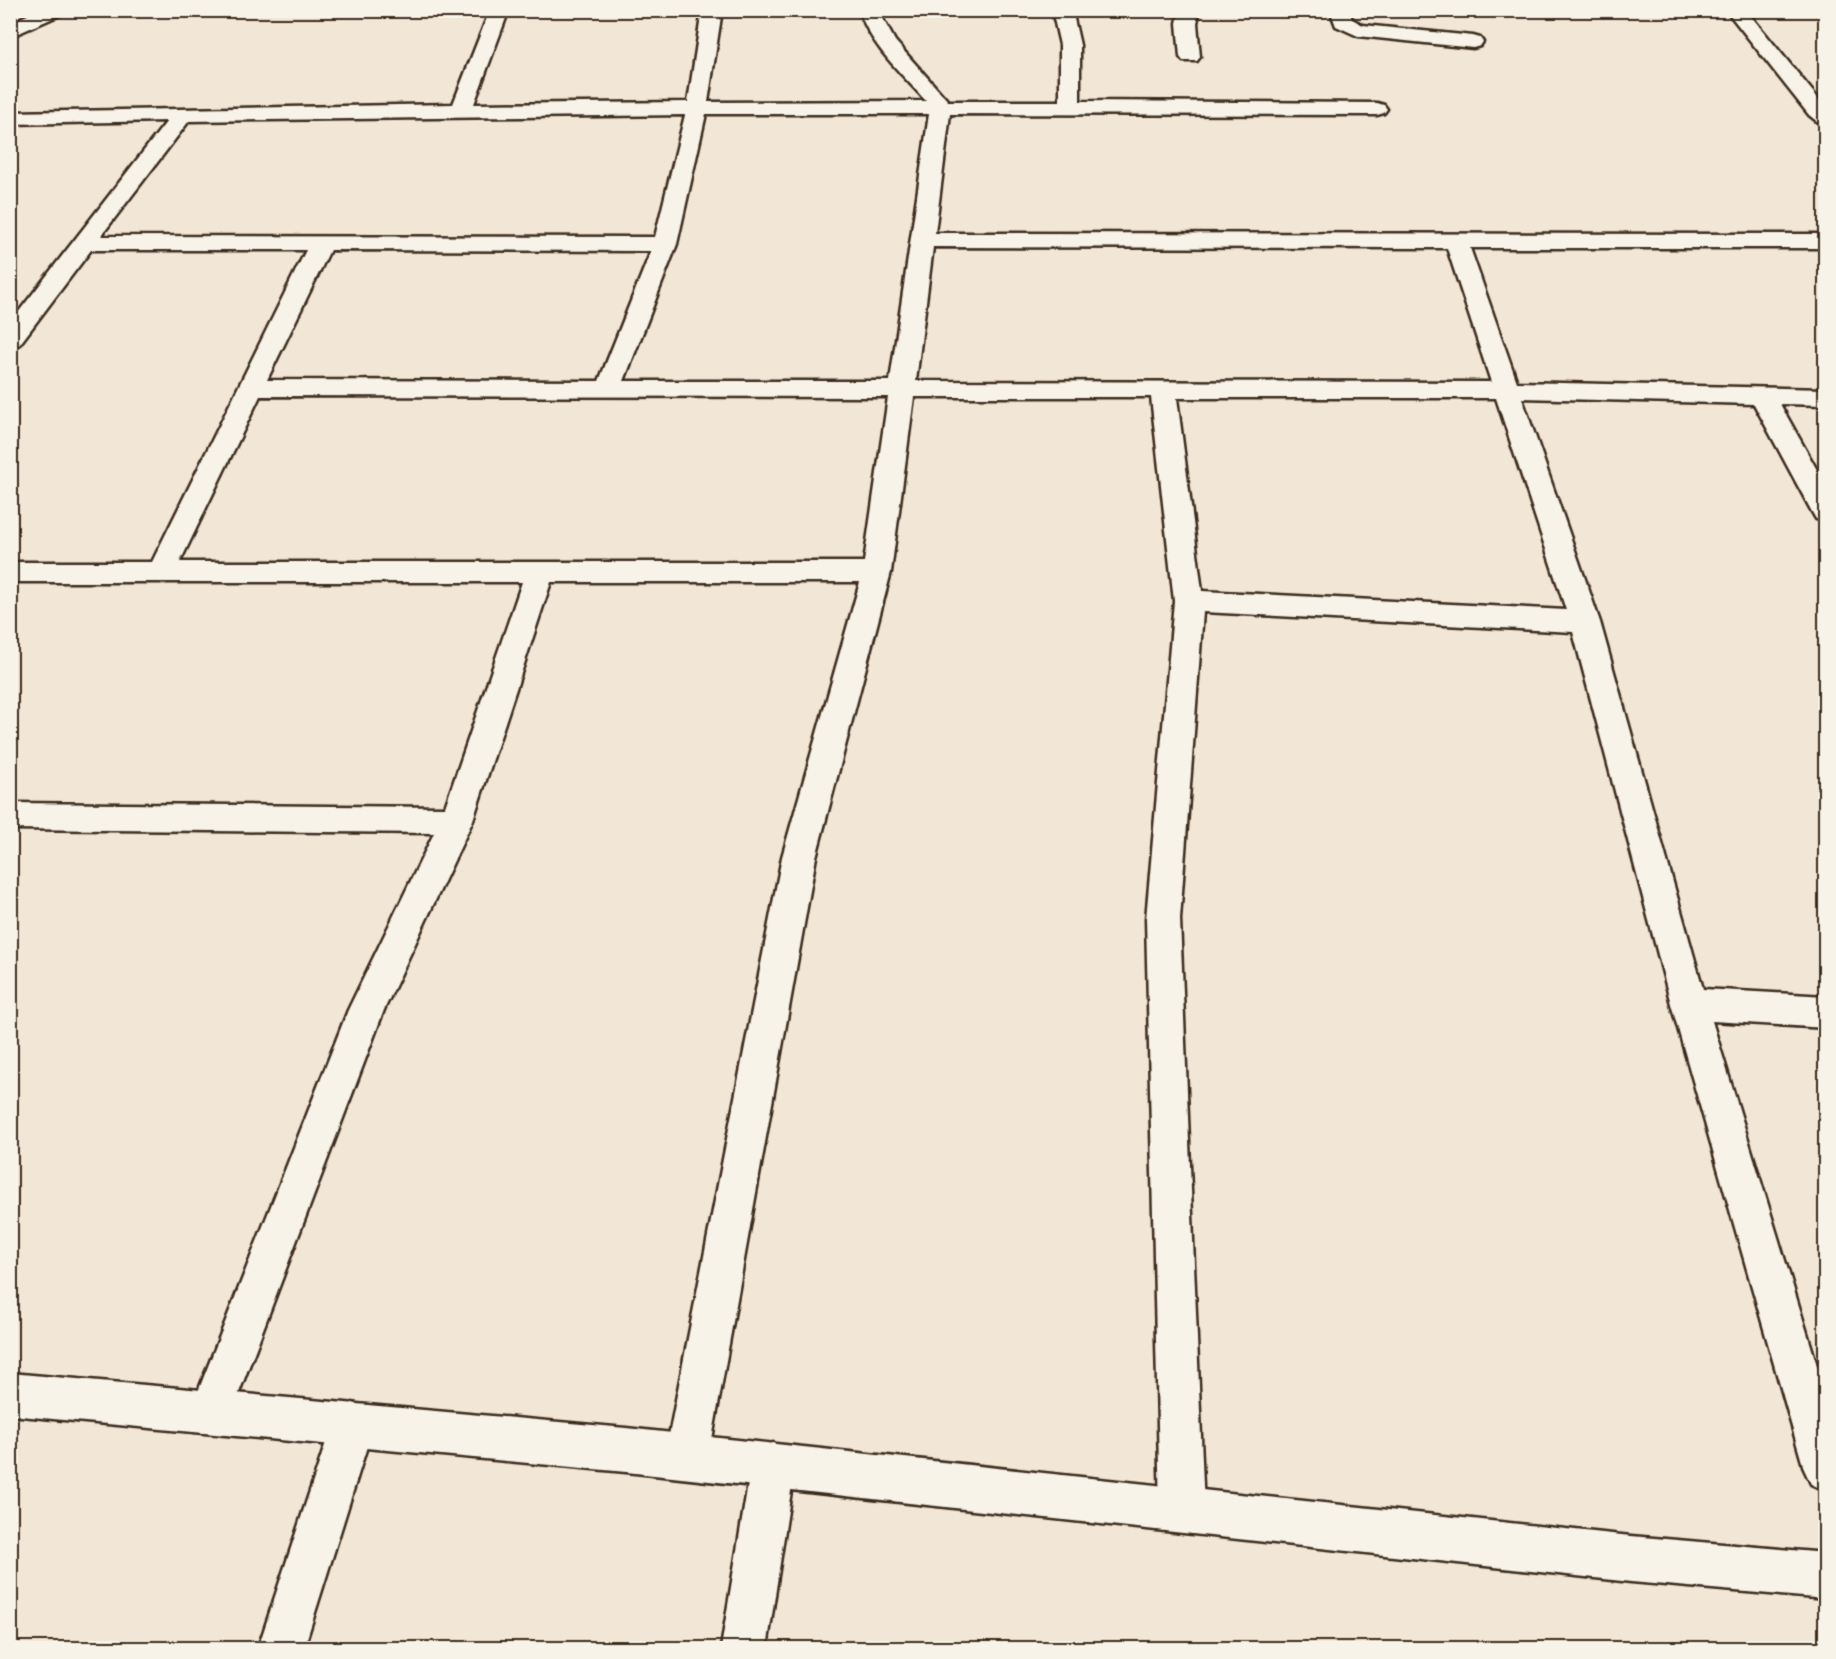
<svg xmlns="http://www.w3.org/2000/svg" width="1836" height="1659" viewBox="0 0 1836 1659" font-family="Dekko,sans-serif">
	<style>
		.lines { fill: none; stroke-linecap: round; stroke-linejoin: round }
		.street-casing { stroke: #3b2a1e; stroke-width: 5 }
		.secondary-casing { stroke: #3b2a1e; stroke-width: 5 }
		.street { fill: #f7f3e8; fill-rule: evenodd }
		.secondary { fill: #f7f3e8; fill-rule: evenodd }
	</style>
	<rect width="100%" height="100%" fill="#f2e7d6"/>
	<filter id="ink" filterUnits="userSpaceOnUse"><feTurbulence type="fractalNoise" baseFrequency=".0167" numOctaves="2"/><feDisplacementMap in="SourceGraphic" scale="12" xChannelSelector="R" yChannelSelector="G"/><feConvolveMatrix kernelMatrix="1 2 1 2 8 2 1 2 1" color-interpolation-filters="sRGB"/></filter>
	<g filter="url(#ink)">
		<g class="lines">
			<defs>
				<g id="street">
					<polygon points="38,10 64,10 62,14 10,37 10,23"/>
					<path d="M 490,10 L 509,10 L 474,104 L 688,102 L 702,10 L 722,10 L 708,102 L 926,101 C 902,74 870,45 859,10 L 878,10 L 895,41 L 948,101 L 1060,101 L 1060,45 L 1052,10 L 1072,10 L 1080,45 L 1080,101 L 1377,103 L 1384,105 L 1387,109 L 1384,113 L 1377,115 L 950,114 L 935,233 L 1826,234 L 1826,248 L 1470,248 L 1517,382 L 1826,389 L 1826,405 L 1780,404 L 1826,486 L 1826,521 L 1816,519 L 1812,512 L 1754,404 L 1522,398 L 1600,622 L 1703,989 L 1826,996 L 1826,1028 L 1712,1021 L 1826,1395 L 1826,1491 L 1811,1484 L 1804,1469 L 1671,1004 L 1573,632 L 1203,612 L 1180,919 L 1204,1510 L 1198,1526 L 1182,1532 L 1166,1526 L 1160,1510 L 1146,919 L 1174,601 L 1151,397 L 914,397 L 891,572 L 816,857 L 709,1456 L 702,1471 L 687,1478 L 672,1471 L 665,1456 L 782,857 L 860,582 L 551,582 L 473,820 L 384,1010 L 226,1427 L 211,1433 L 196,1427 L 190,1412 L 348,1010 L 434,833 L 10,829 L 10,803 L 445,807 L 522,582 L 10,582 L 10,562 L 152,562 L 306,250 L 91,250 L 19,345 L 10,347 L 10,323 L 167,121 L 10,124 L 10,112 L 453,104 ZM 706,114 L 929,114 L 890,381 L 624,381 L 677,244 ZM 685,115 L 655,237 L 101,236 L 189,121 ZM 933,247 L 1447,248 L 1491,382 L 916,381 ZM 330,250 L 651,251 L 599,381 L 267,380 ZM 260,396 L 888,397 L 864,562 L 180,562 ZM 1177,398 L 1496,398 L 1566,610 L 1202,591 Z"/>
					<polygon points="1180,10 1200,10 1197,23 1200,57 1197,61 1183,61 1180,57 1177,23"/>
					<polygon points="1330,10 1349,10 1352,19 1363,25 1473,36 1480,38 1483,42 1480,46 1473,48 1358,36 1336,26"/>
					<polygon points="1726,10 1746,10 1826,108 1826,125 1819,123 1809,115"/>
					<polygon points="353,1403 368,1409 374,1424 304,1648 258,1648 332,1424 338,1409"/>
					<polygon points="773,1443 788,1450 795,1465 767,1648 721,1648 751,1465 758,1450"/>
				</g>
				<polygon id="secondary" points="10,1373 626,1428 1631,1536 1826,1553 1826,1599 1631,1582 626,1472 10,1415"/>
			</defs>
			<!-- street casing -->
			<use href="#street" class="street-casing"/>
			<!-- secondary casing -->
			<use href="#secondary" class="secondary-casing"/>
			<!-- street -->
			<use href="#street" class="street"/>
			<!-- secondary -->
			<use href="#secondary" class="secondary"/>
		</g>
	</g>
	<!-- margin -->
	<rect width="1836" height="1659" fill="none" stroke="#f7f3e8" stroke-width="36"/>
	<rect x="18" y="18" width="1800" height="1623" fill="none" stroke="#3b2a1e" stroke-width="2" filter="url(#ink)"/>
</svg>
